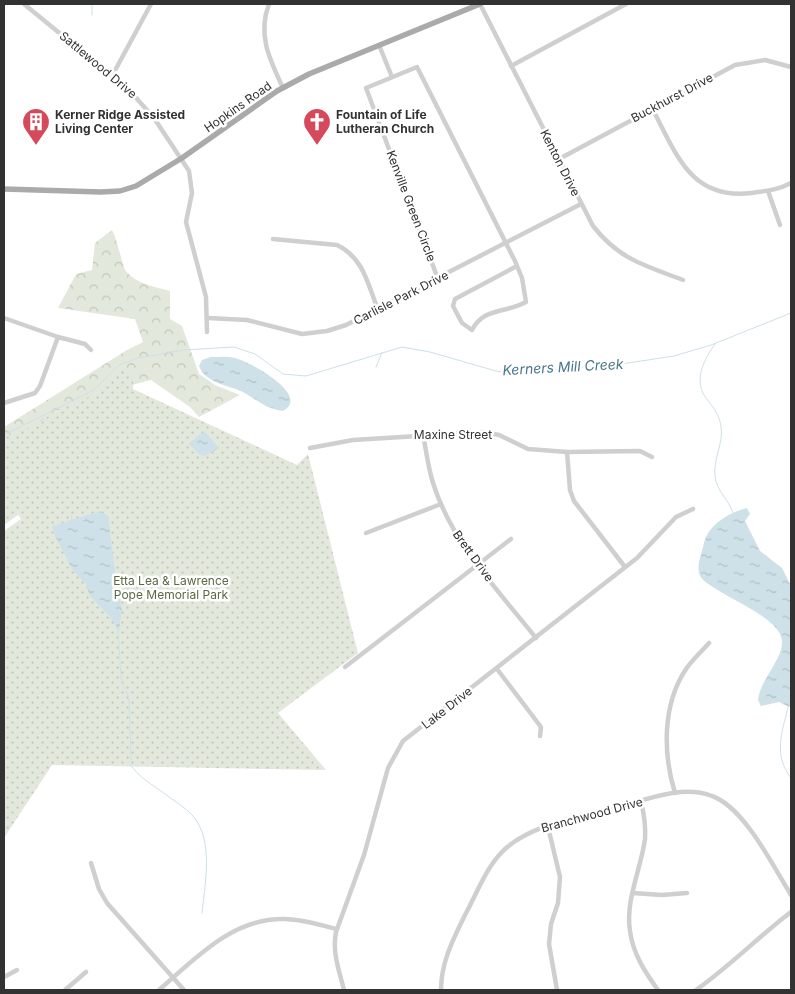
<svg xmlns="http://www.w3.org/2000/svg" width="795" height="994" viewBox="0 0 795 994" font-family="Inter,sans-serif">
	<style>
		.forest { fill: url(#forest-crowns) }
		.park { fill: url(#park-dots) }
		.water { fill: url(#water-ripples) }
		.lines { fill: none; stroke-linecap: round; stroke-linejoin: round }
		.stream { stroke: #cee0e8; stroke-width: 1 }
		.minor { stroke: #cfcfcf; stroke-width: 4.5 }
		.major { stroke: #aaa; stroke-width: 5.5 }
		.labels { text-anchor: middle; stroke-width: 5; stroke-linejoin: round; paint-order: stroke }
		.street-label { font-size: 12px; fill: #323232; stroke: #fff }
		.poi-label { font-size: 12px; font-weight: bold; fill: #323232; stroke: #fff; text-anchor: start }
		.park-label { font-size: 12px; fill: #586a43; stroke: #fff }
		.water-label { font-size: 14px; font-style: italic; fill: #47768d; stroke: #fff }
	</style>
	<defs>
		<pattern id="forest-crowns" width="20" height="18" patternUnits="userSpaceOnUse" patternTransform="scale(1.25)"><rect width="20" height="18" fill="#e3e8dc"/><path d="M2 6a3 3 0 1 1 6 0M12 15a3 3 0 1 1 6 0" fill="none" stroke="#c3c7bd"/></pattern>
		<pattern id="park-dots" width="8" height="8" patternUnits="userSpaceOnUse" patternTransform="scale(1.25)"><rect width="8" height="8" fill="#e3e8dc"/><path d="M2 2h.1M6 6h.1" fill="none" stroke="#c3c7bd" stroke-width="1.8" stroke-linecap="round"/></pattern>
		<pattern id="water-ripples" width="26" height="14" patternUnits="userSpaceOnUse" patternTransform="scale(1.25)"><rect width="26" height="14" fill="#cee0e8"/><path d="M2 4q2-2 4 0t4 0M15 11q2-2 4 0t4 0" fill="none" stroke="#b1c1c7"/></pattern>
	</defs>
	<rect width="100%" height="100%" fill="#fff"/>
	<!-- forest -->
	<path class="forest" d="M 112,230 C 118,241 122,266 126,271 C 136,284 156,287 170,291 L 170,319 L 182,326 L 199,374 L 215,385 L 240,395 L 199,417 L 190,407 L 151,380 L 128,386 L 54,499 L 4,520 L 4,427 L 127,350 L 143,342 L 135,319 L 58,308 L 76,274 L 92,270 L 95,243 Z"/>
	<!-- park -->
	<polygon class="park" points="120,369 124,370 128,375 134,374 133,389 297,465 308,454 358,653 278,713 326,770 52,765 4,838 4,531 21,519 18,515 4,525 4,438 32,426 64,407 84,400 99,389"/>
	<!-- water -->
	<g class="water">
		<path d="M 211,357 C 219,357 227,356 235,358 C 248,361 312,395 283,411 C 266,409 257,400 243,392 C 229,385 206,384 199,366 L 202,360 Z"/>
		<polygon points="201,433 206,433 219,448 205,456 200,455 189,444"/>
		<path d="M 747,508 L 750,514 L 745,521 L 760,551 L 782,568 L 791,586 L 791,705 L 789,707 L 779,702 L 761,706 L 758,700 C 760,677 790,654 780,634 C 769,610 701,589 699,573 C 697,563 702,553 704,543 C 708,525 730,512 747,508 Z"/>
		<polygon points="100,511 108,516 109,523 117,587 122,610 119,631 110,617 90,596 86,584 73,571 55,536 52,526"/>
	</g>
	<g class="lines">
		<!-- stream -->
		<g class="stream">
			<polyline points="92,15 92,4"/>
			<path d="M 715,344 C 705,358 694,378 704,395 C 711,405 719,413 721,426 C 724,442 713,459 715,476 C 716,491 729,499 733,513"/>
			<polyline points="376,367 382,352"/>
			<polyline points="4,435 86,394 95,389 119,365 138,358 183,350 234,347 255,354 283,374 306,376 402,347 430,352 496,371 509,373 615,365 674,356 711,345 791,313"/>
			<polyline points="71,515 72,521"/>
			<polyline points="118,630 121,678 129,699 131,760"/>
			<path d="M 788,707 C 782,733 773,755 791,778"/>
			<path d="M 130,764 C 138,777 153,785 165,794 C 174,801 185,807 193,816 C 214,841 205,882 202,913"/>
		</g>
		<!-- minor -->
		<g class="minor">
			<polyline points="24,4 130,91 154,118 189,171 192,193 186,222 206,297 207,332"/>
			<path d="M 269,4 C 257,35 270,60 283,88"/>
			<path d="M 480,4 L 593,226 C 620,260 644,265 683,280"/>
			<polyline points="379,45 392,77"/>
			<polyline points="511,66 626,4"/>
			<polyline points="112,76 151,4"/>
			<path d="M 652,108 C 676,153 690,200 751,193 C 765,191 778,190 791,183"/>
			<polyline points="559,159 735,65 765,60 791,67"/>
			<polyline points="768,191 780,225"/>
			<path d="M 273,239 L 337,245 C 364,258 368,285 378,310"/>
			<path d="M 438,279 L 366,88 L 417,67 L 515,261 L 522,278 L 526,302 C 507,313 484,307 472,330 L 462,323 L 453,306 L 455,299 L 517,266"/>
			<polyline points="4,318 58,337"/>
			<polyline points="208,318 247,320 302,334 327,331 346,325 581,204"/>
			<polyline points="4,403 35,393 40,386 58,337 85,344 91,350"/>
			<path d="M 423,434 C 426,450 428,467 433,483 C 452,543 497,589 536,638"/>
			<polyline points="310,448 353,440 484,432 499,435 528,449 567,452 640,451 652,457"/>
			<polyline points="567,452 570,490 574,501 625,567"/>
			<polyline points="366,533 441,504"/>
			<polyline points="345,667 511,539"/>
			<polyline points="497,669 541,727 540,736"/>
			<path d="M 675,793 C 663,754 662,705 686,669 C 692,660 701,652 709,643"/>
			<path d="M 641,801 C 644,814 646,826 645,839 C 641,869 625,901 630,931 C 633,954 645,972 658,990"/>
			<polyline points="548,827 560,877 558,903 551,924 549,944 557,990"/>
			<polyline points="91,863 99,889 107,903 184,990"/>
			<polyline points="633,893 662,895 687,893"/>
			<polyline points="4,977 17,970"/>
			<polyline points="65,990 86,972"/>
			<path d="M 159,990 C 195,959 232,918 284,919 C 302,919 320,925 337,929"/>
			<path d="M 344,990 C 339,970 332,952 336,932 L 364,855 L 388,768 L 403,741 L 637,558 L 676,517 L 693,509"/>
			<path d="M 441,990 C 441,962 453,940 465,915 C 476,895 485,870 501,853 C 528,824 585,816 623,806 C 650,798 684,785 712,796 C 744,807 773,866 791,895"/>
			<path d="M 696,990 C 730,966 758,937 791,912"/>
		</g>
		<!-- major -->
		<polyline class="major" points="4,189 101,192 120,191 136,186 182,158 277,91 309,74 480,4"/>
	</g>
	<!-- icons -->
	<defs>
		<symbol id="building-pin" viewBox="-11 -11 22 30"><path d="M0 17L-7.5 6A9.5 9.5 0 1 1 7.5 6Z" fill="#d5495b" stroke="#fff"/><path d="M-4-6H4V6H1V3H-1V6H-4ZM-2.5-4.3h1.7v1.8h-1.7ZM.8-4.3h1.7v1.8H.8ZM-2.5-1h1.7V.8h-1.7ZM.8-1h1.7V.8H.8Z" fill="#fff"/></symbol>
		<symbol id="church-pin" viewBox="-11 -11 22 30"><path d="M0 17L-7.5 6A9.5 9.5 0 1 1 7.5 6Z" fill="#d5495b" stroke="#fff"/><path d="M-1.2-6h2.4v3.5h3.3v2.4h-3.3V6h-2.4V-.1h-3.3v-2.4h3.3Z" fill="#fff"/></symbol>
	</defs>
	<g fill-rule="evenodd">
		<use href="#building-pin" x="20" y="106" width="32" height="43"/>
		<use href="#church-pin" x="301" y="106" width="32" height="43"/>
	</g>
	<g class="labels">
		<!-- street labels -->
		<g class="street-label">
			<text transform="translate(98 65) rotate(40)" y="4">Sattlewood Drive</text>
			<text transform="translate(672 98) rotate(-28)" y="4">Buckhurst Drive</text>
			<text transform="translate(238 107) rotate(-35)" y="4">Hopkins Road</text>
			<text transform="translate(560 163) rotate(63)" y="4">Kenton Drive</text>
			<text transform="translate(411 206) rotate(69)" y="4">Kenville Green Circle</text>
			<text transform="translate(401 298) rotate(-27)" y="4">Carlisle Park Drive</text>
			<text x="453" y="439">Maxine Street</text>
			<text transform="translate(473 556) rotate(54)" y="4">Brett Drive</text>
			<text transform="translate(447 708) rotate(-38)" y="4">Lake Drive</text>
			<text transform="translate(592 815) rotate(-15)" y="4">Branchwood Drive</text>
		</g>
		<!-- poi labels -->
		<g class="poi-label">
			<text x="55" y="119">Kerner Ridge Assisted<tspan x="55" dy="14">Living Center</tspan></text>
			<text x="336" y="119">Fountain of Life<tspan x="336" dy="14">Lutheran Church</tspan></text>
		</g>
		<!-- park labels -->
		<g class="park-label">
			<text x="171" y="585">Etta Lea &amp; Lawrence<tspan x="171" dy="14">Pope Memorial Park</tspan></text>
		</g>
		<!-- water labels -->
		<g class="water-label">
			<text transform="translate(563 367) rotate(-3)" y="5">Kerners Mill Creek</text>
		</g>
	</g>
	<!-- border -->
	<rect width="795" height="994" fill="none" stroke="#323232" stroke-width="10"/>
</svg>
